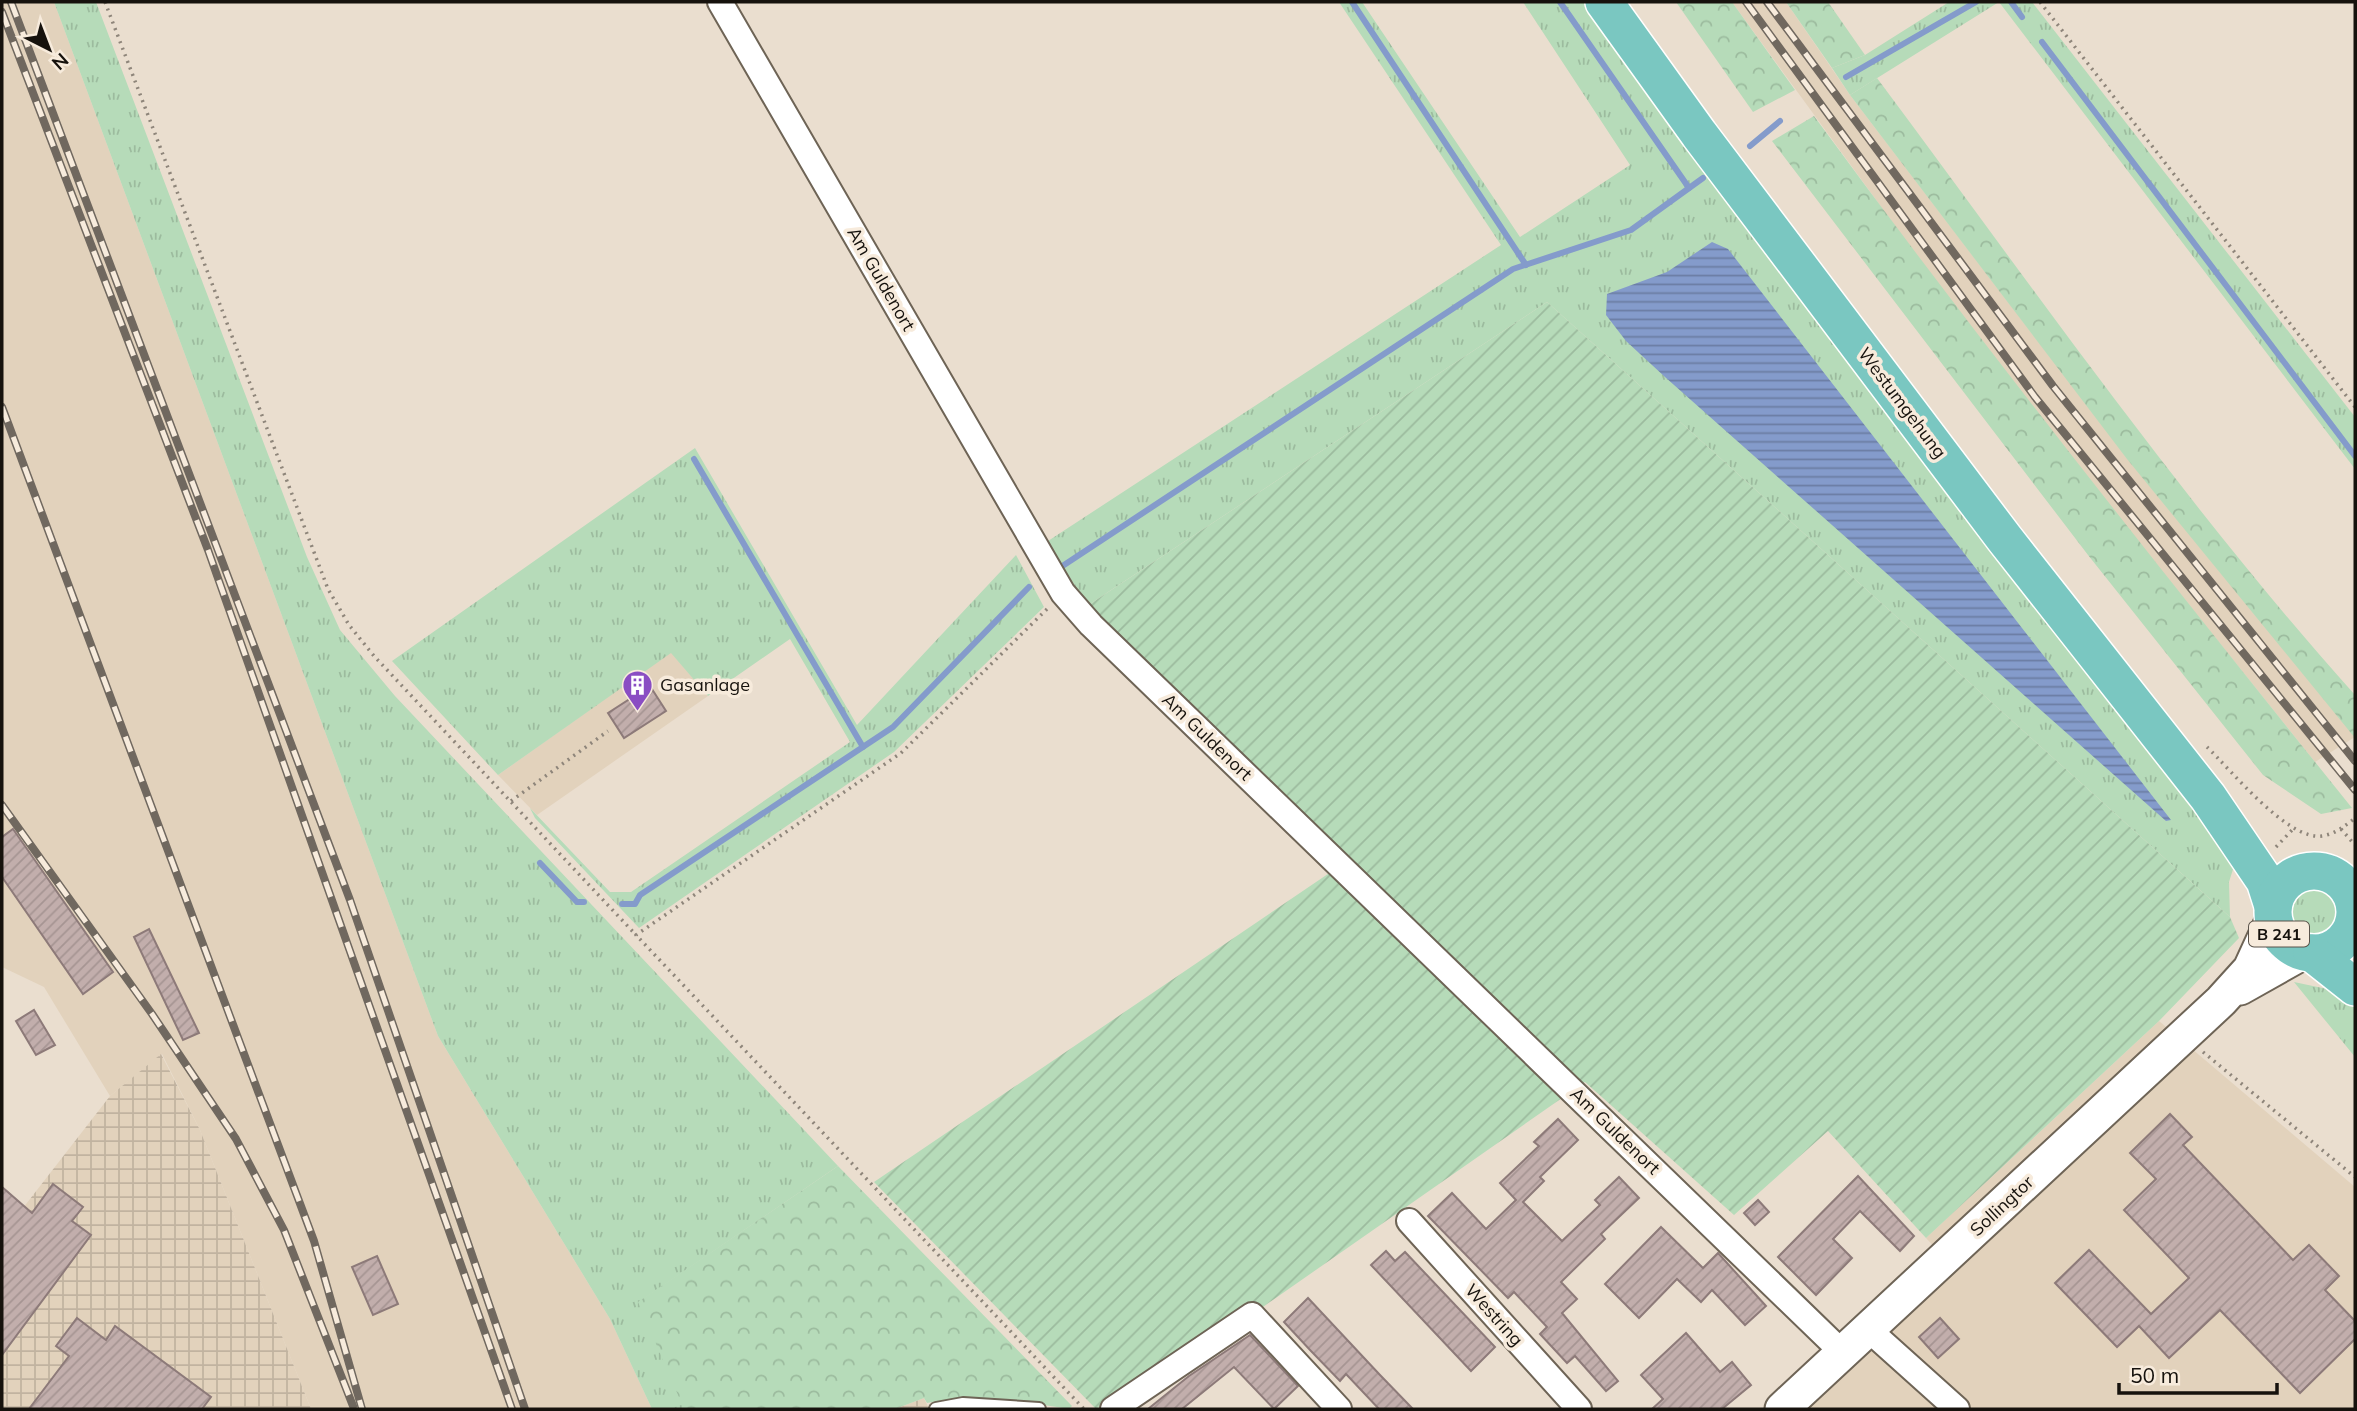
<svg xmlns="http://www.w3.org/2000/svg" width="2357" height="1411" viewBox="0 0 2357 1411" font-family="Mulish,sans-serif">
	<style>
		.built { fill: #e2d2bc }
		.industrial { fill: url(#industrial-grid) }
		.grass { fill: url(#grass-tufts) }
		.forest { fill: url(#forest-crowns) }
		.garden { fill: url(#garden-furrows) }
		.water { fill: url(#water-rules) }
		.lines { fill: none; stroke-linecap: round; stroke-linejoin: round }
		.stream { stroke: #849bcb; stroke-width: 6 }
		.building { fill: url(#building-hatch); stroke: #8d7a79; stroke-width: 2 }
		.service-casing { stroke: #6e6456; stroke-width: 16 }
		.minor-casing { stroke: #6e6456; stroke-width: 28 }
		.secondary-casing { stroke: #6e6456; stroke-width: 37 }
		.primary-casing { stroke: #fff; stroke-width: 40 }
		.path { stroke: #8e857a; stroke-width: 3.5; stroke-dasharray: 2 5; stroke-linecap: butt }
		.service { stroke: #fff; stroke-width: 12 }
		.minor { stroke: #fff; stroke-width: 24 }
		.secondary { stroke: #fff; stroke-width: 33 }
		.primary { stroke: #7ac7c1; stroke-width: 37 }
		.rail-casing { stroke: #70685f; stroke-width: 8 }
		.rail { stroke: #f7ebdc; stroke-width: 5; stroke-dasharray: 16; stroke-linecap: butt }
		.labels { text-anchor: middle; stroke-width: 7; stroke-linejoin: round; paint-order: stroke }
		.shield { fill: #f7ebdc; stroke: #5a534b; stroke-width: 2 }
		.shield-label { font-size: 16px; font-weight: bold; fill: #16120d }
		.street-label { font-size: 18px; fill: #16120d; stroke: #f7ebdc }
		.poi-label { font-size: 18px; fill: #16120d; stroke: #f7ebdc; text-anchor: start }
	</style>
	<defs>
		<pattern id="industrial-grid" width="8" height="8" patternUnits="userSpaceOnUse" patternTransform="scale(1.75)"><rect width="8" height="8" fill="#e2d2bc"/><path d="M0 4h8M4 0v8" fill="none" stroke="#c1b3a0"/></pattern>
		<pattern id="grass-tufts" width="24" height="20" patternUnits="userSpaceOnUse" patternTransform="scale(1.75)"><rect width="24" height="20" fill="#b6dbb9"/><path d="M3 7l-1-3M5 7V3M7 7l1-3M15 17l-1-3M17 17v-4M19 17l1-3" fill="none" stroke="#9cbb9e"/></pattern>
		<pattern id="forest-crowns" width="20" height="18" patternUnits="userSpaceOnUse" patternTransform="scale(1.75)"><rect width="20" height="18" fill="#b6dbb9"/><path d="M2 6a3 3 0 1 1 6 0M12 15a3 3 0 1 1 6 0" fill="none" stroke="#9cbb9e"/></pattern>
		<pattern id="garden-furrows" width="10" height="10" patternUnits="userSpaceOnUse" patternTransform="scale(1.75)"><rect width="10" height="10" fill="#b6dbb9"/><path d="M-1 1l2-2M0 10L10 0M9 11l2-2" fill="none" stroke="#9cbb9e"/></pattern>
		<pattern id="water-rules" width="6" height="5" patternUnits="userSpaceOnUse" patternTransform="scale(1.75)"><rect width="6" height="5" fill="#849bcb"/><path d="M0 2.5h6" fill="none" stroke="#6b7da3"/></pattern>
		<pattern id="building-hatch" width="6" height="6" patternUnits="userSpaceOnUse" patternTransform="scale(1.75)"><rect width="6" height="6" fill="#c2aeac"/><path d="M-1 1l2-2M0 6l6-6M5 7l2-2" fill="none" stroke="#a69593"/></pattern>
	</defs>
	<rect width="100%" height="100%" fill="#eadecf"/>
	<!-- built -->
	<g class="built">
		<polygon points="2,2 54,2 438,1036 610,1319 652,1409 311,1409 200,1130 162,1054 110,1096 44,987 2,967"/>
		<polygon points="1732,2 1786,2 1850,95 2127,458 2355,737 2315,762 2092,484 1933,278"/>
		<polygon points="671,652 708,696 537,815 498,775"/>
		<polygon points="2159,1021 2355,1187 2355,1409 1790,1409 1949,1263 1926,1238"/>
	</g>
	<!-- industrial -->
	<g class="industrial">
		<polygon points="161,1054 200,1130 311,1409 2,1409 2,1235 110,1096"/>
		<polygon points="924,1398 929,1409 895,1409"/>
	</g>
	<!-- grass -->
	<g class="grass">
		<polygon points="54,2 96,2 307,557 340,630 395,696 838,1166 639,1302 689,1409 652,1409 610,1319 438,1036"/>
		<polygon points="1339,2 1362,2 1520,237 1630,165 1523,2 1588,2 1720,194 2231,850 2235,863 2229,882 2230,917 1547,302 1087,606 1048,541 1501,245"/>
		<polygon points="1949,2 1999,2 1850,95 1832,68 1865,55"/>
		<polygon points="1999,2 2032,2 2355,417 2355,469"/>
		<polygon points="695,448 857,725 1016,555 1044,607 894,752 639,928 535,818 530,808 610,892 631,892 850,742 790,639 708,696 671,653 498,775 392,661"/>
		<circle cx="2314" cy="912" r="31"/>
		<polygon points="2294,982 2346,993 2355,1004 2355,1057"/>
	</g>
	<!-- forest -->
	<g class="forest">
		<polygon points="1676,2 1732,2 1795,90 1753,112"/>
		<polygon points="1786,2 1828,2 1865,55 1832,68"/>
		<path d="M 1877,78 C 2032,286 2182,502 2355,695 L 2355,738 L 2127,459 L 1850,95 Z"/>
		<path d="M 1814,116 C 1987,352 2169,580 2352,808 L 2321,814 L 2263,775 L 2088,555 L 1772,141 Z"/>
		<path d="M 838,1166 L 1072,1406 L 1069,1409 C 1019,1401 977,1393 927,1403 L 924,1398 L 895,1409 L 684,1409 L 638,1302 Z"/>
	</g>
	<!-- garden -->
	<polygon class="garden" points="1547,302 2230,917 2239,938 2159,1021 1926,1238 1828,1131 1734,1215 1585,1082 1260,1309 1254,1303 1096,1409 874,1182 1350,859 1087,606"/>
	<!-- water -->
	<polygon class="water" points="1712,242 1728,249 2171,820 2166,821 1665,377 1626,341 1606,315 1607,294 1667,272"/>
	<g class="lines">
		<!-- stream -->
		<g class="stream">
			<polyline points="1352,2 1526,265"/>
			<polyline points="1560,2 1689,188"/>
			<polyline points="2011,2 2022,17"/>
			<polyline points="2042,42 2355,456"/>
			<polyline points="1846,77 1976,2"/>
			<polyline points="1750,146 1780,121"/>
			<polyline points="694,459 863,747"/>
			<polyline points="1064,565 1513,269 1631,230 1703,178"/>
			<polyline points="540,863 577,902 584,902"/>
			<polyline points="622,904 635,904 640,895 893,727 1029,587"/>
		</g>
	</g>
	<!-- building -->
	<g class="building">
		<polygon points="650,686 666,711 624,738 608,713"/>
		<polygon points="13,829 113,972 83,994 2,877 2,837"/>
		<polygon points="149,929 199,1033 183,1040 134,937"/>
		<polygon points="34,1010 55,1045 36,1055 16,1021"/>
		<polygon points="2170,1114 2192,1137 2183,1145 2293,1260 2309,1245 2339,1276 2325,1290 2355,1321 2355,1339 2300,1393 2220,1310 2169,1358 2139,1326 2117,1347 2055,1283 2089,1250 2151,1314 2189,1278 2124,1210 2156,1179 2130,1153"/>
		<polygon points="1558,1119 1578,1140 1540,1177 1544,1181 1523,1202 1562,1241 1600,1205 1595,1200 1619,1177 1639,1198 1601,1234 1605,1239 1561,1282 1577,1299 1562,1313 1618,1381 1606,1391 1575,1356 1567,1363 1540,1334 1547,1327 1514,1292 1508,1298 1428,1216 1452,1193 1486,1229 1516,1200 1500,1183 1539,1146 1534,1142"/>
		<polygon points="1858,1176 1914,1236 1900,1251 1860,1211 1833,1239 1852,1258 1816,1295 1778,1257"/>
		<polygon points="53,1184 83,1207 72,1221 91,1235 2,1355 2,1187 32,1213"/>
		<polygon points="1758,1200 1769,1212 1755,1225 1744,1213"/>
		<polygon points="1661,1227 1703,1268 1718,1253 1766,1306 1745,1325 1712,1290 1701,1302 1677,1279 1639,1318 1605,1284"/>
		<polygon points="1386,1251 1395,1261 1405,1252 1495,1347 1471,1371 1371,1265"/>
		<polygon points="377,1256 398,1304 373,1315 352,1267"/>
		<polygon points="1308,1298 1380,1375 1413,1409 1379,1409 1346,1374 1340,1381 1311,1351 1284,1322"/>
		<polygon points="77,1318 106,1340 115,1326 211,1397 202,1409 29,1409 69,1356 56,1346"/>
		<polygon points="1940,1318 1959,1339 1938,1358 1919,1337"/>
		<polygon points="1686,1333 1720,1372 1732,1362 1751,1385 1722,1409 1652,1409 1663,1399 1641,1375"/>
		<polygon points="1250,1335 1298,1386 1274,1409 1234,1367 1182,1409 1148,1409 1189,1376"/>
	</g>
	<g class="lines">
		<defs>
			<polyline id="service" points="936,1409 963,1404 1039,1409"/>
			<g id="minor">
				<polyline points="720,2 1063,593 1091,625 1844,1354"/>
				<polyline points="1409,1221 1579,1409"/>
				<polyline points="1869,1330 1957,1409"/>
				<polyline points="1113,1409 1252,1315 1339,1409"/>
			</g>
			<g id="secondary">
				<polyline points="2240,988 2304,952"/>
				<polyline points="1782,1409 2221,1001 2250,969 2273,919"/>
			</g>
			<g id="primary">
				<polyline points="1604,2 1699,134 2004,538 2208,797 2265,881 2273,906"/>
				<circle cx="2314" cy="912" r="41"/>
				<polyline points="2312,953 2355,987"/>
			</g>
		</defs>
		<!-- service casing -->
		<use href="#service" class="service-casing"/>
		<!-- minor casing -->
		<use href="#minor" class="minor-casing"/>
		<!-- secondary casing -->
		<use href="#secondary" class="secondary-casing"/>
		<!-- primary casing -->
		<use href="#primary" class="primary-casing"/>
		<!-- path -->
		<g class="path">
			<polyline points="105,2 328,589 349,625 374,656 636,935"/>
			<polyline points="2040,2 2355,407"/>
			<polyline points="1047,609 901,753 636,935 1084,1409"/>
			<path d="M 2207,747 C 2231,770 2288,841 2322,836 C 2335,834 2345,826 2355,818"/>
			<polyline points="511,801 608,731"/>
			<polyline points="2341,829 2355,845"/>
			<polyline points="2276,847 2294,828"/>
			<polyline points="2203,1052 2355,1177"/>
		</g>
		<!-- service -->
		<use href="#service" class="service"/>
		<!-- minor -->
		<use href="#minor" class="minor"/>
		<!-- secondary -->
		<use href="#secondary" class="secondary"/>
		<!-- primary -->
		<use href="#primary" class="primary"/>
		<defs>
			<g id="rail">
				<polyline points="11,2 350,900 525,1409"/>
				<polyline points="1746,2 2035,397 2355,790"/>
				<polyline points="1767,2 2053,386 2355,761"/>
				<polyline points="2,12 208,550 512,1409"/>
				<polyline points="2,407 314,1241 362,1409"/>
				<polyline points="2,805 152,1014 236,1139 284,1230 353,1406"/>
			</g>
		</defs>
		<!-- rail casing -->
		<use href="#rail" class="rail-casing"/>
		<!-- rail -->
		<use href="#rail" class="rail"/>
	</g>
	<!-- icons -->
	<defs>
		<symbol id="building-pin" viewBox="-11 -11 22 30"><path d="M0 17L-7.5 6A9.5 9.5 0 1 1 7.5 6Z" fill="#8a4dc3" stroke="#f7ebdc"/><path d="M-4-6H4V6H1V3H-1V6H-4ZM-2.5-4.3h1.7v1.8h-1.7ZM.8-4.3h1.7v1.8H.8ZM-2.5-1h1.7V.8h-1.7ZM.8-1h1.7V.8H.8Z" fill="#fff"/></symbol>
	</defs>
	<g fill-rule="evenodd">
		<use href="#building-pin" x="620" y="668" width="35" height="47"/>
	</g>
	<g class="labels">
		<!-- shield labels -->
		<rect class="shield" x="2249" y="921.5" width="60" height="25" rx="5"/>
		<g class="shield-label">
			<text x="2279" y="940">B 241</text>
		</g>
		<!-- street labels -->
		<g class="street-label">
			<text transform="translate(881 279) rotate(60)" y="6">Am Guldenort</text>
			<text transform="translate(1902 403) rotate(53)" y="6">Westumgehung</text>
			<text transform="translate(1207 737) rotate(44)" y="6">Am Guldenort</text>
			<text transform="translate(1615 1131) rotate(44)" y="6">Am Guldenort</text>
			<text transform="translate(2002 1206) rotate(-43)" y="6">Sollingtor</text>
			<text transform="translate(1494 1315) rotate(48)" y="6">Westring</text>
		</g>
		<!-- poi labels -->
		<g class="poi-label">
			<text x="660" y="691">Gasanlage</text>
		</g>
	</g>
	<!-- border -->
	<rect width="2357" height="1411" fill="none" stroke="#16120d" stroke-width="7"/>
	<!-- north arrow -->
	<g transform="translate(49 49) rotate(138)" stroke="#f7ebdc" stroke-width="5" paint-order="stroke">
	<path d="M0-5L12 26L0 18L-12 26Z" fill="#16120d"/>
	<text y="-10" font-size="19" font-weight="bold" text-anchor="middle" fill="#16120d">N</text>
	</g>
	<!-- scale -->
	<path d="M2119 1383v10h158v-10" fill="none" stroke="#16120d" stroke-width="3.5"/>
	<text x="2130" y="1383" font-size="21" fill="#16120d" stroke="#f7ebdc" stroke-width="5" paint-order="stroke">50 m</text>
</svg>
